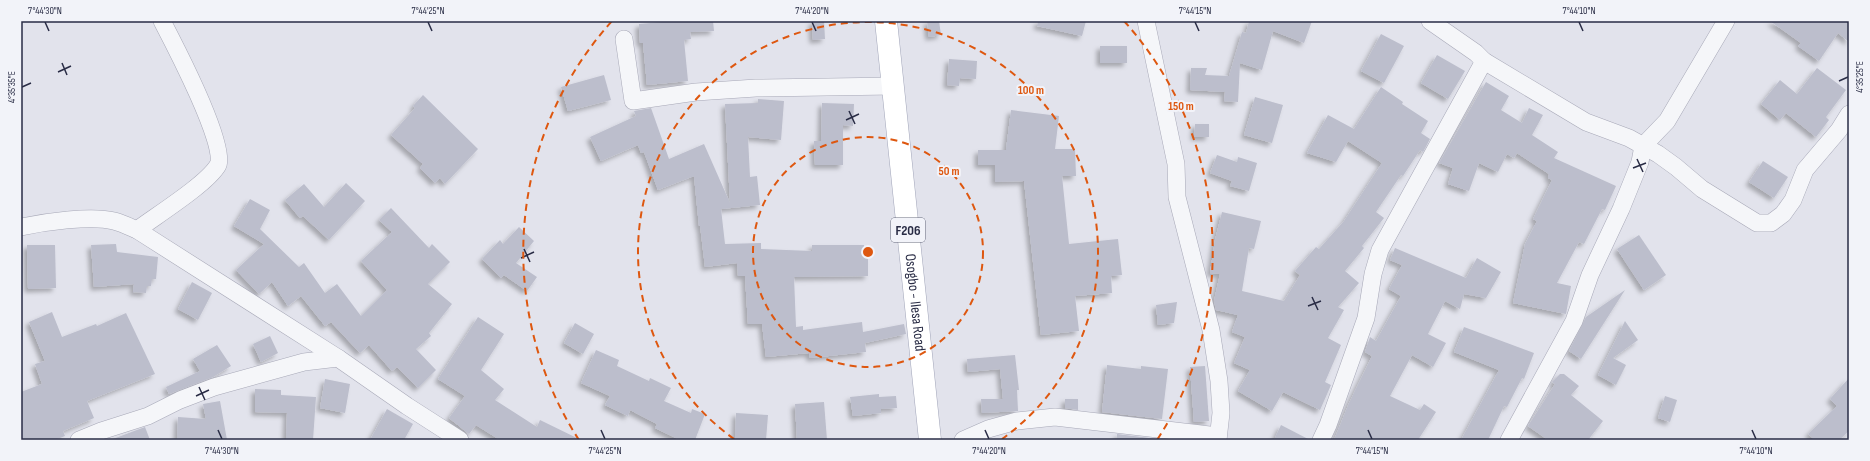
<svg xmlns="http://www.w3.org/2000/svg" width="1870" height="461" viewBox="0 0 1870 461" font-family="'Sofia Sans Condensed',sans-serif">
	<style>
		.building { fill: #bcbecc; filter: url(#shadow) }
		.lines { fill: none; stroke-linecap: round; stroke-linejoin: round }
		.street-casing { stroke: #a7a8b7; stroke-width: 18 }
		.primary-casing { stroke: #a0a4b8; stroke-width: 23 }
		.street { stroke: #f5f6f9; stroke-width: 17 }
		.primary { stroke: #fff; stroke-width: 22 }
		.ticks { fill: none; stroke: #292c45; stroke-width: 1.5 }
		.ring { fill: none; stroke: #de570f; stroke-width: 2; stroke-dasharray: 7 5 }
		.labels { text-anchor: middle; stroke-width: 4; stroke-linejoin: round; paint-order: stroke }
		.shield { fill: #f2f3f9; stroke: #65687b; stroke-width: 1 }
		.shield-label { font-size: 14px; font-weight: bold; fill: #292c45 }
		.street-label { font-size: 15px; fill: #292c45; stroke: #f2f3f9 }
		.centre { fill: #de570f; stroke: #f2f3f9; stroke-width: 2 }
		.ring-label { font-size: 12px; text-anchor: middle; font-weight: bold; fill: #de570f; stroke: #f2f3f9; stroke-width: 4; stroke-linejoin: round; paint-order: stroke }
		.neatline { fill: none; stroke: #292c45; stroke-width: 1.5 }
		.ticks-label { font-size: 10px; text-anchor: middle; fill: #292c45 }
	</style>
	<defs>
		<filter id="shadow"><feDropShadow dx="-3.5" dy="3.5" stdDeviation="2" flood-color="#0004"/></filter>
	</defs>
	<rect width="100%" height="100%" fill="#e2e3ec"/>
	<!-- building -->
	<g class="building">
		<polygon points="674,21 713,21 714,31 690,32 691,39 684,40 688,81 647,85 643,43 640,43 639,24"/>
		<polygon points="812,21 824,21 825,39 813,40"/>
		<polygon points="927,21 939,21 941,35 929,37"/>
		<polygon points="1038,21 1086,21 1082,36 1037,26"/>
		<polygon points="1249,21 1312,21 1304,43 1273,31 1262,70 1240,63 1238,102 1224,101 1225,92 1190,90 1191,68 1207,68 1205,75 1229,76 1242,32 1246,33"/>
		<polygon points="1770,21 1849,21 1849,42 1838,33 1819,61 1798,46 1801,43"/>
		<polygon points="1381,34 1404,46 1384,83 1361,71"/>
		<rect x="1100" y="46" width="27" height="17"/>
		<polygon points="1437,55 1465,71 1448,99 1421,83"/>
		<polygon points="949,59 977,61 976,79 960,78 959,86 947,85"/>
		<polygon points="1817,68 1846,90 1826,117 1829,120 1816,137 1786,113 1780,120 1761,104 1780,80 1797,94"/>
		<polygon points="604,75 611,100 568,111 561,87"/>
		<polygon points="1486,82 1509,96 1501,110 1522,123 1529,108 1543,115 1532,135 1558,152 1554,158 1616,186 1605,210 1602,209 1584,244 1579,242 1557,283 1571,286 1566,314 1513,303 1525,244 1537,221 1533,219 1552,180 1548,178 1549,174 1517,153 1514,158 1507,154 1498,172 1479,163 1469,191 1448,184 1453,168 1439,163"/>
		<polygon points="1381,87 1403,102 1402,104 1428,121 1421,133 1430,139 1423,152 1420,150 1403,176 1401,175 1376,212 1384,218 1362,246 1364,248 1345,271 1359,283 1338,307 1344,310 1328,338 1341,345 1325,382 1331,385 1320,410 1283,392 1272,411 1238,391 1250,370 1234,363 1245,337 1232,332 1238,315 1216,310 1214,301 1220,274 1210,273 1215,240 1222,212 1261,221 1254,249 1249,248 1242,291 1284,301 1300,275 1295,271 1316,247 1319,249 1344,221 1382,163 1348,141 1336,162 1307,153 1328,115 1354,129"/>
		<polygon points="423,95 478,149 445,184 440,178 435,183 420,168 423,164 391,135 415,108 413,106"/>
		<polygon points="1255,97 1283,105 1272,143 1244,135"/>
		<polygon points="758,99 784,101 781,140 748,137 750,177 757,176 760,205 721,209 725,244 761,243 761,249 812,251 812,245 864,245 864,258 868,258 868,276 794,277 796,327 803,326 803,330 862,322 863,332 904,324 906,334 865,343 866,352 810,358 809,353 766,357 762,324 748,324 745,276 738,276 737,263 705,267 700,225 699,226 694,176 658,190 644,152 641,153 638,145 601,161 590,137 636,116 634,111 651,108 669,159 704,144 730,203 725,104 758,103"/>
		<polygon points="822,103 854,104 853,126 843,125 843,165 815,165 814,141 821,141"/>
		<polygon points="1011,110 1059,116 1055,149 1075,149 1076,176 1062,176 1069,244 1118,239 1122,275 1111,276 1112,293 1075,296 1079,331 1041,335 1024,181 995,182 995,165 978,165 978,150 1006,150"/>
		<polygon points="1195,124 1209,124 1209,137 1194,137"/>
		<polygon points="1217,155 1237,162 1238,157 1257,163 1249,191 1230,186 1232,181 1210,173"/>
		<polygon points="1763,161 1788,177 1774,198 1749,182"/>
		<polygon points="346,183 365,201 329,240 303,216 300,218 285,200 304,184 324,207"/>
		<polygon points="250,199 270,210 260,229 299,267 304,263 325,293 337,284 361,316 387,290 361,261 392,232 379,220 391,208 429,248 432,244 450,262 428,284 452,304 429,333 431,336 416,349 436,370 418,388 397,367 392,371 369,345 360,353 331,322 325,326 301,296 288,306 272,282 259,294 236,270 264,244 234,226"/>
		<polygon points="519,227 534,241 516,263 537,277 527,291 504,275 501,278 482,259 500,240 503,244"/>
		<polygon points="1639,235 1666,275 1644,290 1617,249"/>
		<polygon points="116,244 117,252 158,257 156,279 152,279 151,286 147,286 146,293 133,292 134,284 94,287 91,245"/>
		<polygon points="27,245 55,245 56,288 28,289"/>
		<polygon points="1395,248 1466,278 1477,258 1501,272 1486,298 1464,294 1460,309 1445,301 1428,334 1446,343 1433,367 1412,355 1390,396 1420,410 1424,404 1436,412 1418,440 1334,440 1349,403 1372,356 1365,352 1370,337 1376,341 1401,296 1389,289 1402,265 1390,260"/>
		<polygon points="192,282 212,293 198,320 178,309"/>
		<polygon points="1625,290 1581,359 1569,351 1586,317"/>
		<polygon points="1177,302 1174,323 1158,325 1156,305"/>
		<polygon points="52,312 62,337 96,324 97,326 126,313 155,374 87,401 94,418 63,431 65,436 54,440 21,440 21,392 42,384 35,364 45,361 29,322"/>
		<polygon points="478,317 504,334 481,370 504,389 495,400 537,427 540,420 581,440 500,440 476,425 469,434 449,418 465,396 438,379"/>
		<polygon points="1625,321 1638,340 1613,358 1626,365 1616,385 1598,375"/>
		<polygon points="575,323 594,334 583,354 564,343"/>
		<polygon points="1464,327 1534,353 1524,379 1522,378 1507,407 1504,406 1488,440 1461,440 1499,370 1454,352"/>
		<polygon points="270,336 278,353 261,362 253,344"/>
		<polygon points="217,345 231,366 213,377 169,394 166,387 200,371 193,359"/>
		<polygon points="596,350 619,360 617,366 649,381 650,378 671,388 664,401 691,413 692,409 705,414 695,440 680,440 655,428 657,424 630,410 628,416 605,405 610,396 581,383"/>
		<polygon points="1015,355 1019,390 1017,390 1018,411 982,413 981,399 1003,399 1000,369 968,372 967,359"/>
		<polygon points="1107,365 1141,369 1141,366 1168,369 1162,419 1102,412"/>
		<polygon points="1205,366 1209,421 1194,422 1190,367"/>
		<polygon points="1560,374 1564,374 1579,386 1571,395 1603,421 1588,440 1548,440 1528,426 1555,384 1552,382"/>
		<polygon points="1849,378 1849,431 1839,440 1815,440 1808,434 1837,406 1830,399"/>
		<polygon points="325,379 350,384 345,413 320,408"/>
		<polygon points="255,389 281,390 281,395 316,397 313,440 286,439 287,413 255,412"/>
		<polygon points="879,394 879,397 896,396 897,408 881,409 881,413 853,416 850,397"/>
		<polygon points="1665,396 1677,400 1670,422 1658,418"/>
		<polygon points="1065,399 1078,399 1078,410 1065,408"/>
		<polygon points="220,401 227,440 177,440 178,417 206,419 203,404"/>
		<polygon points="824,402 827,440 797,440 795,404"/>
		<polygon points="387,409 413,424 404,440 370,440"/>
		<polygon points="736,413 768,415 766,440 735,440"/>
		<polygon points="1281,425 1310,440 1274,440"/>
		<polygon points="145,427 150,440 113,440 113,439"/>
		<polygon points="1117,434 1159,439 1117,440"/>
	</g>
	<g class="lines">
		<defs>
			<g id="street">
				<polyline points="1146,21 1176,164 1177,197 1211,330 1219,381 1221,413 1218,440"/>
				<polyline points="1430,21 1476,53 1484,61 1586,122 1629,138 1658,154 1676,167 1702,189 1757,223 1771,223 1783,214 1793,200 1805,170 1839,130 1849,114"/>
				<polyline points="624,39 633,101 696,92 756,88 893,86"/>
				<path d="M 21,227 C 44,222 92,215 114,221 C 122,223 130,227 137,230 L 338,358 L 407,406 L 460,440"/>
				<path d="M 137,230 C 157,215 207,184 218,165 C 228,147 173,42 162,21"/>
				<polyline points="79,440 101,431 148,416 180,400 214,387 304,362 338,358"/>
				<polyline points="963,440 988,429 1017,421 1055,417 1218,436"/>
				<polyline points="1321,440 1328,425 1366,318 1373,274 1380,250 1484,61"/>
				<polyline points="1509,440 1574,321 1590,275 1621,209 1640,162 1643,146 1667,121 1726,21"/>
			</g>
			<g id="primary">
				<path id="s1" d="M 886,21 L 930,440"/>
			</g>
		</defs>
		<!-- street casing -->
		<use href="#street" class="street-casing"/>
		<!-- primary casing -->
		<use href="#primary" class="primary-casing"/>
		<!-- street -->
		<use href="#street" class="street"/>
		<!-- primary -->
		<use href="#primary" class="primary"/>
	</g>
	<!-- ticks -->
	<path class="ticks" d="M 45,22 L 49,31M 428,22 L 432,31M 812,22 L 816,31M 1195,22 L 1199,31M 1579,22 L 1583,31M 62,63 L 67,75M 58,72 L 71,66M 1839,81 L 1848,77M 22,87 L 31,83M 849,111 L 855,124M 846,120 L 859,114M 1637,159 L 1643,172M 1633,168 L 1646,163M 524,249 L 530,262M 521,258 L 534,252M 1312,297 L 1318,310M 1308,306 L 1321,301M 199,387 L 205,400M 196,396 L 209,390M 218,430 L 222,439M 601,430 L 605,439M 985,430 L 989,439M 1368,430 L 1372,439M 1752,430 L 1756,439"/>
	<!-- distance rings -->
	<g class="ring">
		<circle cx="868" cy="252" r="115"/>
		<path d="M734 439A230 230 0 1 1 1002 439"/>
		<path d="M579 440A345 345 0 0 1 612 21M1124 21A345 345 0 0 1 1157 440"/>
	</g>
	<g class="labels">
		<!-- shield labels -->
		<rect class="shield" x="891" y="218" width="34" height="24" rx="3"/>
		<g class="shield-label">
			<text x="908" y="235">F206</text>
		</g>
		<!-- street labels -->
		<g class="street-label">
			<text dy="5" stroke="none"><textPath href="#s1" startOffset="283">Osogbo - Ilesa Road</textPath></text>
		</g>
	</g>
	<circle cx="868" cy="252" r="6" class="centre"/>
	<g class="ring-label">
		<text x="1031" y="94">100 m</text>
		<text x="1181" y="110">150 m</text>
		<text x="949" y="175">50 m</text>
	</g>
	<!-- border -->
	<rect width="1870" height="461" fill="none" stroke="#f2f3f9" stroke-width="44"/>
	<rect x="22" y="22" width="1826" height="417" class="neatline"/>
	<g class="ticks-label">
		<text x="45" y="14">7°44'30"N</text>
		<text x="428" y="14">7°44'25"N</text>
		<text x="812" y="14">7°44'20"N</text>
		<text x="1195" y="14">7°44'15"N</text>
		<text x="1579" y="14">7°44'10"N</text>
		<text transform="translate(1859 77) rotate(-90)" y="4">4°35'25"E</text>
		<text transform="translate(11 87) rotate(-90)" y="4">4°35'35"E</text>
		<text x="222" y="454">7°44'30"N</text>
		<text x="605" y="454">7°44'25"N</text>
		<text x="989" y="454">7°44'20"N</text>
		<text x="1372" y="454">7°44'15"N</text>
		<text x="1756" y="454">7°44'10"N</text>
	</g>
</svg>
